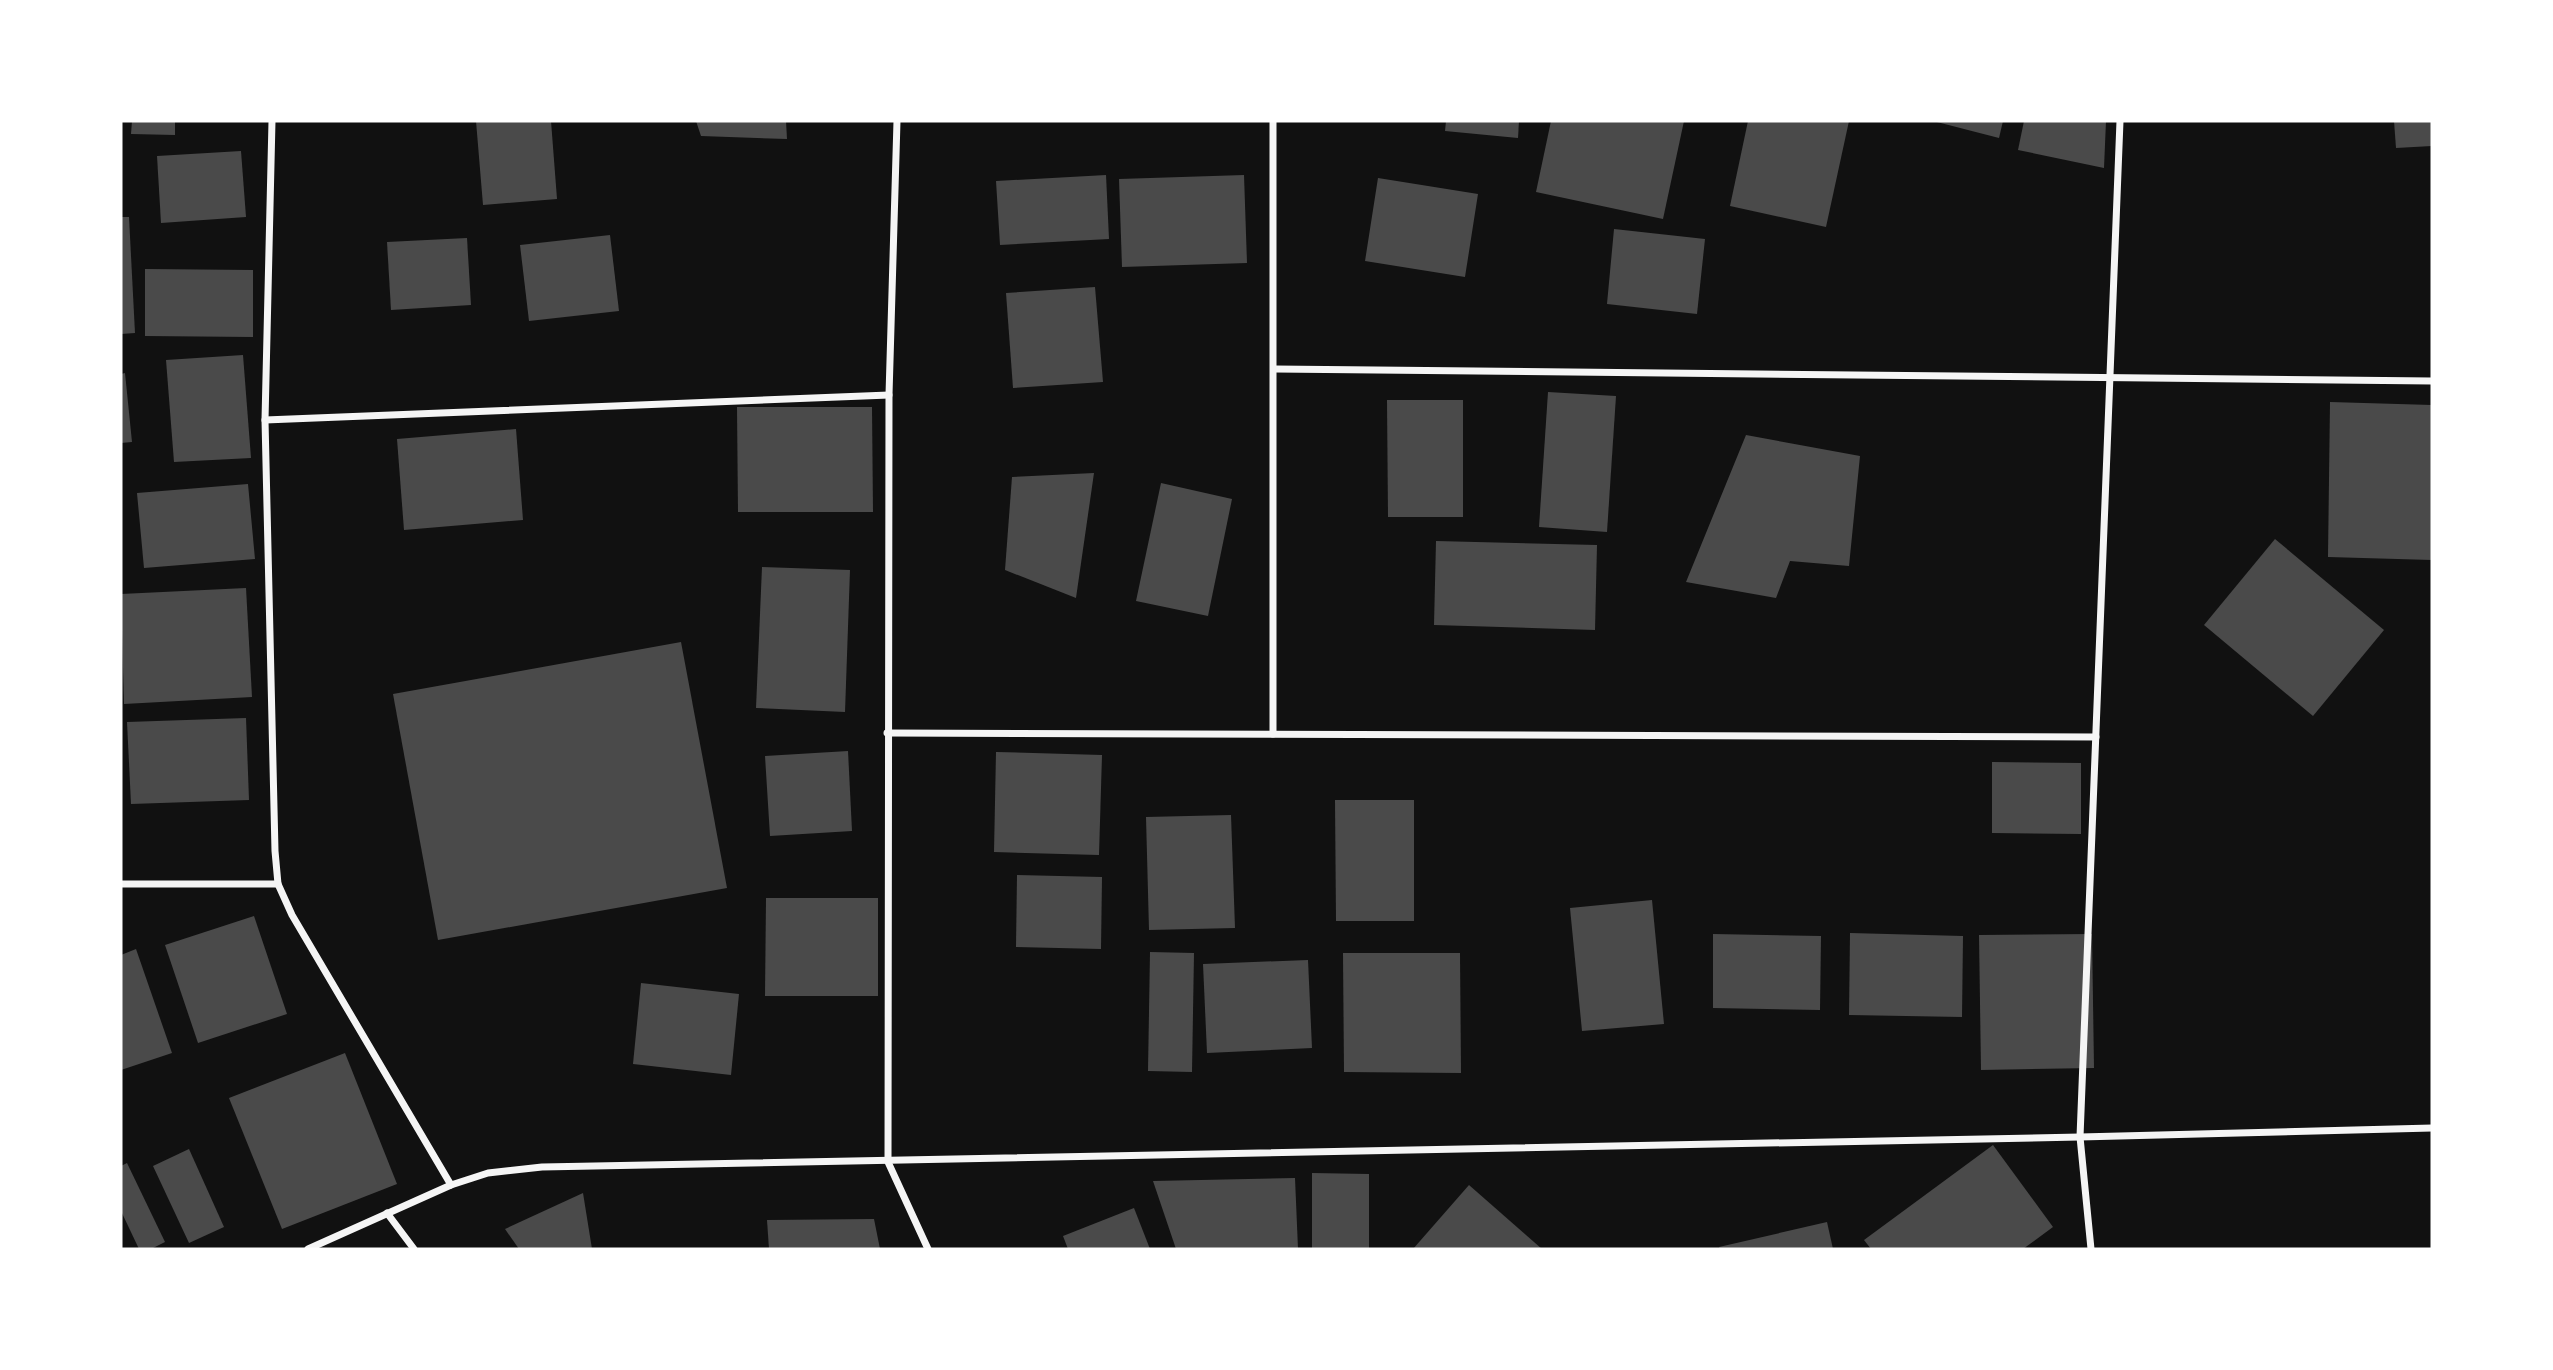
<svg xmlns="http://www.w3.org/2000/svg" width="2553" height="1370" viewBox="0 0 2553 1370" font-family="Roboto,sans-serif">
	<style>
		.building { fill: #4a4a4a }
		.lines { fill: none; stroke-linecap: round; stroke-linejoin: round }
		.minor { stroke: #f5f5f5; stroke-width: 7 }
	</style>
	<rect width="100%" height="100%" fill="#111"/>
	<!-- building -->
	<g class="building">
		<polygon points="132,121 175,121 175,135 131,134"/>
		<polygon points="476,121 551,121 557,199 483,205"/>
		<polygon points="696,121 786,121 787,139 701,136"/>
		<polygon points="1446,121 1519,121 1518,138 1445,131"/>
		<polygon points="1551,121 1684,121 1663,219 1536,192"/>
		<polygon points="1748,121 1849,121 1826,227 1730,206"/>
		<polygon points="1933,121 2003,121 1999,138"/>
		<polygon points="2024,121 2106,121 2104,168 2018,150"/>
		<polygon points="2394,121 2432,121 2432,146 2396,148"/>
		<polygon points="241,151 246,217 161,223 157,156"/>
		<polygon points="1106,175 1109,239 1000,245 996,181"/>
		<polygon points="1244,175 1247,263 1122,267 1119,179"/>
		<polygon points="1378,178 1478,194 1465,277 1365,261"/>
		<polygon points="121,217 129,217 135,333 121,334"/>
		<polygon points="1614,229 1705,239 1697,314 1607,304"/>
		<polygon points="610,235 619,311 529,321 520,245"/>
		<polygon points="467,238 471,305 391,310 387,242"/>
		<polygon points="145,269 253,270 253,337 145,336"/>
		<polygon points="1095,287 1103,382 1013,388 1006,293"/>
		<polygon points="243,355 251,458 174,462 166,360"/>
		<polygon points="125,373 132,442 121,443 121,374"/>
		<polygon points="1548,392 1616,396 1607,532 1539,527"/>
		<polygon points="1387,400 1463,400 1463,517 1388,517"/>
		<polygon points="2330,402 2432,405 2432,560 2328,557"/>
		<polygon points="737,407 872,407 873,512 738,512"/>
		<polygon points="516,429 523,520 404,530 397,439"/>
		<polygon points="1746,435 1860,456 1849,566 1790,561 1776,598 1686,582"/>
		<polygon points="1094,473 1076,598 1005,570 1012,477"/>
		<polygon points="1161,483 1232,499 1208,616 1136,601"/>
		<polygon points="248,484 255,559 144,568 137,493"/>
		<polygon points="2275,539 2384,630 2313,716 2204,625"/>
		<polygon points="1436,541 1597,545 1595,630 1434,625"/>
		<polygon points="762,567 850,570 845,712 756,708"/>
		<polygon points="246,588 252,697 124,704 121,594"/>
		<polygon points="681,642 727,888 438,940 393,694"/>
		<polygon points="246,718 249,800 131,804 127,722"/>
		<polygon points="848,751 852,831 770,836 765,756"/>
		<polygon points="996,752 1102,755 1099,855 994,852"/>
		<polygon points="1992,762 2081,763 2081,834 1992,833"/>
		<polygon points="1335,800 1414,800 1414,921 1336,921"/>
		<polygon points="1231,815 1235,928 1149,930 1146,817"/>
		<polygon points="1017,875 1102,877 1101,949 1016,947"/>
		<polygon points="766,898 878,898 878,996 765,996"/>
		<polygon points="1652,900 1664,1024 1582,1031 1570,908"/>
		<polygon points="254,916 287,1014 198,1043 165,945"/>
		<polygon points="1850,933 1963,936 1962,1017 1849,1015"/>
		<polygon points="1713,934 1821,936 1820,1010 1713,1008"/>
		<polygon points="2092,934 2094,1068 1981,1070 1979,935"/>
		<polygon points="136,949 172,1053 121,1070 121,955"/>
		<polygon points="1150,952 1194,953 1192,1072 1148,1071"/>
		<polygon points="1343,953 1460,953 1461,1073 1344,1072"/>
		<polygon points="1308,960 1312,1048 1207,1053 1203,964"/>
		<polygon points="641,983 739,994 731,1075 633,1064"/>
		<polygon points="345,1053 397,1184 282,1229 229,1098"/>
		<polygon points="1993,1145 2053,1227 2023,1249 1871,1249 1864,1240"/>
		<polygon points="189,1149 224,1227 189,1243 153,1166"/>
		<polygon points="127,1163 165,1242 151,1249 139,1249 121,1211 121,1166"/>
		<polygon points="1312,1173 1369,1174 1369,1249 1312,1249"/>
		<polygon points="1295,1178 1298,1249 1176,1249 1153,1181"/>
		<polygon points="1469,1185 1542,1249 1413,1249"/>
		<polygon points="583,1193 592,1249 519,1249 505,1229"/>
		<polygon points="1134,1208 1150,1249 1068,1249 1063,1236"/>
		<polygon points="874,1219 880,1249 769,1249 767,1220"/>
		<polygon points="1827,1222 1833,1249 1720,1249 1719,1247"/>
	</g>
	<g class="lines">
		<!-- minor -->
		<g class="minor">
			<polyline points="272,121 265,420 275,851 278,884 292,915 451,1185"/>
			<polyline points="897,121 889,395 888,1162 928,1249"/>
			<polyline points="1273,121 1273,734"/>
			<polyline points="1275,369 2432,381"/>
			<polyline points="265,420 889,395"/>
			<polyline points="887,733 2096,737"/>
			<polyline points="121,884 278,884"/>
			<polyline points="387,1213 414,1249"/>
			<polyline points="308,1249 451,1185 488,1173 542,1167 2080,1137 2432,1128"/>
			<polyline points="2091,1249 2080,1137 2120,121"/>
		</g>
	</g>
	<!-- border -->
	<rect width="2553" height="1370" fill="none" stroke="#ffffff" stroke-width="245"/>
</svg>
